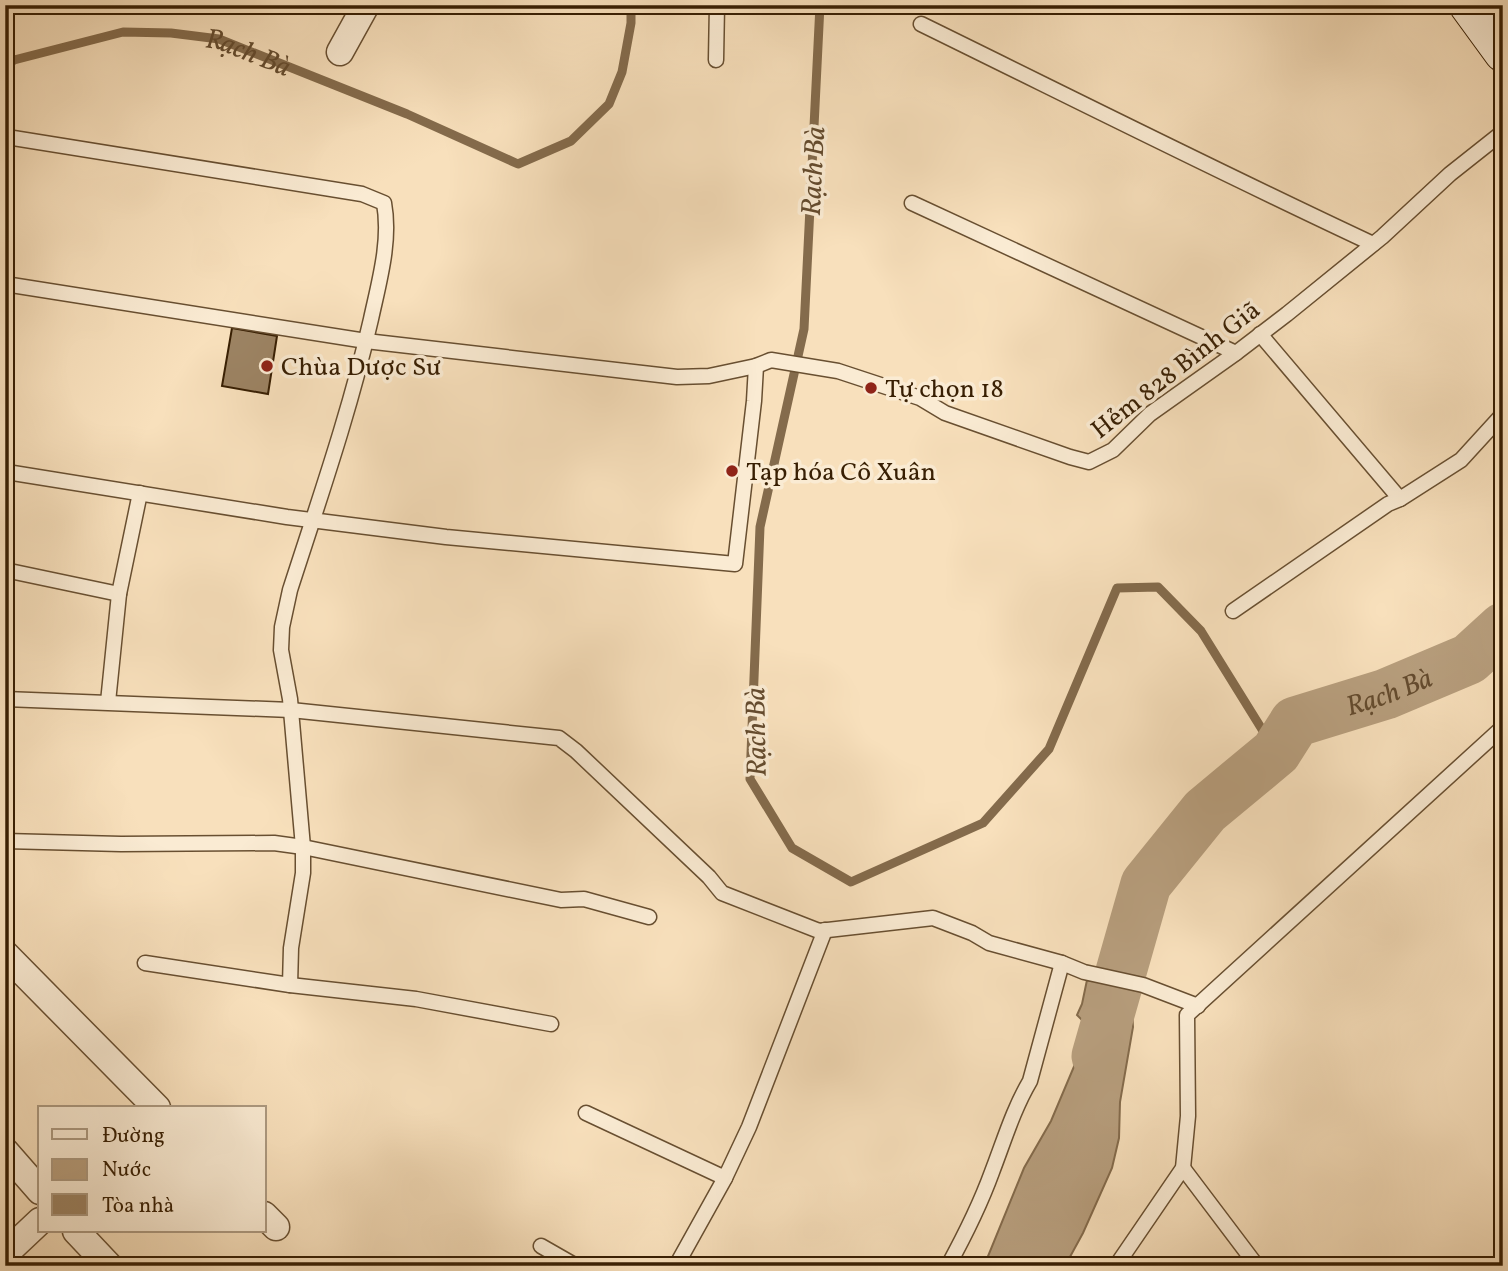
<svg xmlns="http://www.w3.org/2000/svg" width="1508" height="1271" viewBox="0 0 1508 1271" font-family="Vollkorn,serif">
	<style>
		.water { fill: #b79e7d; stroke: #846b4c; stroke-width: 2 }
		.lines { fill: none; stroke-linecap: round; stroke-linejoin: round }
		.stream { stroke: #846b4c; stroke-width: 9 }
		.river { stroke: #b79e7d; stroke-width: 51 }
		.building { fill: #9c8363; stroke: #381f03; stroke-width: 2 }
		.lane-casing { stroke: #684f31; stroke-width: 17 }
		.street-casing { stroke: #684f31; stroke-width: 29 }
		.secondary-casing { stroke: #381f03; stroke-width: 39 }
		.lane { stroke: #faebd3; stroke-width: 14 }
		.street { stroke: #faebd3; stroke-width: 26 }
		.secondary { stroke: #faebd3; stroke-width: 37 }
		.poi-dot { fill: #8f2418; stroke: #faebd3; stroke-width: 2.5 }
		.labels { text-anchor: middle; stroke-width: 7; stroke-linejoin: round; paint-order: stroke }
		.poi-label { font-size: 26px; fill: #381f03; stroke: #faebd3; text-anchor: start }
		.street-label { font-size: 26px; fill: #381f03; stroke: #faebd3 }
		.water-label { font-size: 28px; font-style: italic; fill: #644b2e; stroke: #faebd3 }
	</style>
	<rect width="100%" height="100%" fill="#f8e0bc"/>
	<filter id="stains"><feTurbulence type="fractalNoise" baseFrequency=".00286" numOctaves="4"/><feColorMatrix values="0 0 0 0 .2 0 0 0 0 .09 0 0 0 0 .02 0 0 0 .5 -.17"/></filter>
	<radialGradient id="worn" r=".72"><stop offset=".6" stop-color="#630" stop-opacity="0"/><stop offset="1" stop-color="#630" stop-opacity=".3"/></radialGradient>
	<!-- water -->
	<polygon class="water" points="1087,980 1131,991 1133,1027 1120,1102 1119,1138 1112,1168 1083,1233 1065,1266 984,1266 1024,1168 1051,1121 1081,1050 1086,1024 1077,1015 1082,1004"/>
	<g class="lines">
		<!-- stream -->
		<g class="stream">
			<polyline points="820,5 804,329 760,527 750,779 792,848 851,882 983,823 1049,749 1117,588 1158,587 1201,631 1276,752"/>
			<path id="s1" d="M 5,67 L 14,60 L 123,32 L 171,33 L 219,39 L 407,114 L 518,164 L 571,141 L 609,104 L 622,72 L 631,23 L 631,5"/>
		</g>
		<!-- river -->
		<path class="river" id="s2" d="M 1097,1056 L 1146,884 L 1205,811 L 1276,752 L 1295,722 L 1386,694 L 1469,659 L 1503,628"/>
	</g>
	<!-- building -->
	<polygon class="building" points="232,328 277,336 268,394 222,386"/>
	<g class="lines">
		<defs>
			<g id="lane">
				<path d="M 921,24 C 1072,98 1221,173 1373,244"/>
				<polyline points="716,60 717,5"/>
				<path d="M 7,137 L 362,194 L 384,203 C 391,241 379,282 371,319 C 350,411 319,500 290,590 L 282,627 L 281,650 L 290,699 L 303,847 L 303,873 L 291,948 L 290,985"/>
				<polyline points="912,203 1236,353"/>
				<polyline points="5,284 366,341 677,377 709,376 756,366 771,360 838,371 920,398 945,413 1070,457 1089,462 1113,450 1150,414 1236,353 1287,314 1382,237 1450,174 1503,132"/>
				<polyline points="1260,334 1400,499"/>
				<polyline points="13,473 287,517 446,537 735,564 754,401 756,366"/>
				<polyline points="5,570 119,594"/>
				<polyline points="1233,611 1388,504 1400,499 1461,460 1503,414"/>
				<polyline points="5,699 291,710 559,738 576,751 709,877 722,893 819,931 933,918 972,933 989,943 1062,963 1084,972 1143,985 1198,1006"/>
				<polyline points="108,702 119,594 140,493"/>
				<polyline points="5,841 121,844 274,843 303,847 561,900 584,899 649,917"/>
				<polyline points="145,963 290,985 416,999 551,1024"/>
				<polyline points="586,1113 725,1178 749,1127 825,930"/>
				<polyline points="1183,1168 1257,1266"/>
				<polyline points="541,1246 576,1266"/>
				<polyline points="676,1266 725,1178"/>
				<path d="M 948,1266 C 965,1235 980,1205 992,1172 C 1004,1141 1013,1110 1030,1081 L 1062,963"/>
				<polyline points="1116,1266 1183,1168 1188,1116 1187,1015 1503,727"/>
			</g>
			<g id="street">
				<polyline points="340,52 366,5"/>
				<polyline points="5,954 157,1108"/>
				<polyline points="5,1151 40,1191"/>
				<polyline points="264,1215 276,1227"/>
				<polyline points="76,1231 109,1266"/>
				<polyline points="5,1254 40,1221"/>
			</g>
			<polyline id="secondary" points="1468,5 1503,53"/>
		</defs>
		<!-- lane casing -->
		<use href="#lane" class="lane-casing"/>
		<!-- street casing -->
		<use href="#street" class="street-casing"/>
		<!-- secondary casing -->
		<use href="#secondary" class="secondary-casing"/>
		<!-- lane -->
		<use href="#lane" class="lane"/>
		<!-- street -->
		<use href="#street" class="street"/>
		<!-- secondary -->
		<use href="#secondary" class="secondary"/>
	</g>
	<!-- markers -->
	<g class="poi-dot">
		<circle cx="267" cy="366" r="7"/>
		<circle cx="871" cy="388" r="7"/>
		<circle cx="732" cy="471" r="7"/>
	</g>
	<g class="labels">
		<!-- poi labels -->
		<g class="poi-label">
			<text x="281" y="375">Chùa Dược Sư</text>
			<text x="885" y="397">Tự chọn 18</text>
			<text x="746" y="480">Tạp hóa Cô Xuân</text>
		</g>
		<!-- street labels -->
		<g class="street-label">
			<text transform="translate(1175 369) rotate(-38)" y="9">Hẻm 828 Bình Giã</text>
		</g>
		<!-- water labels -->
		<g class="water-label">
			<text dy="10" stroke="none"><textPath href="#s1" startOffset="252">Rạch Bà</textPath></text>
			<text transform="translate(812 171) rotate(-87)" y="10">Rạch Bà</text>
			<text dy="10" stroke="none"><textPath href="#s2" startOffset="499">Rạch Bà</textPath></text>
			<text transform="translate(755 732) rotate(-91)" y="10">Rạch Bà</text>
		</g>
	</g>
	<!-- margin -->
	<rect width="1508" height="1271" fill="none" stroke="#f8e0bc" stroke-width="28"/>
	<rect x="7" y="7" width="1494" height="1257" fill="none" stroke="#381f03" stroke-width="3.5"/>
	<rect x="14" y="14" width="1480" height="1243" fill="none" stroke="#381f03" stroke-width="2"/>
	<!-- legend -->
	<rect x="38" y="1106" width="228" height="126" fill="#faebd3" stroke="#ac9980" stroke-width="2"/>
	<rect x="52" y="1129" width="35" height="10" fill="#faebd3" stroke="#ac9980" stroke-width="2"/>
	<text x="102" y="1142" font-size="21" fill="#381f03">Đường</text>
	<rect x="52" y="1159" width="35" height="21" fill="#b79e7d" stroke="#ac9980" stroke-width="2"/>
	<text x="102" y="1176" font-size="21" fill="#381f03">Nước</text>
	<rect x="52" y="1194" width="35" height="21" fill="#9c8363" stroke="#ac9980" stroke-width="2"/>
	<text x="102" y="1212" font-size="21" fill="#381f03">Tòa nhà</text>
	<rect width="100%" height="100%" filter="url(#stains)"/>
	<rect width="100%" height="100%" fill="url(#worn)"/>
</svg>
